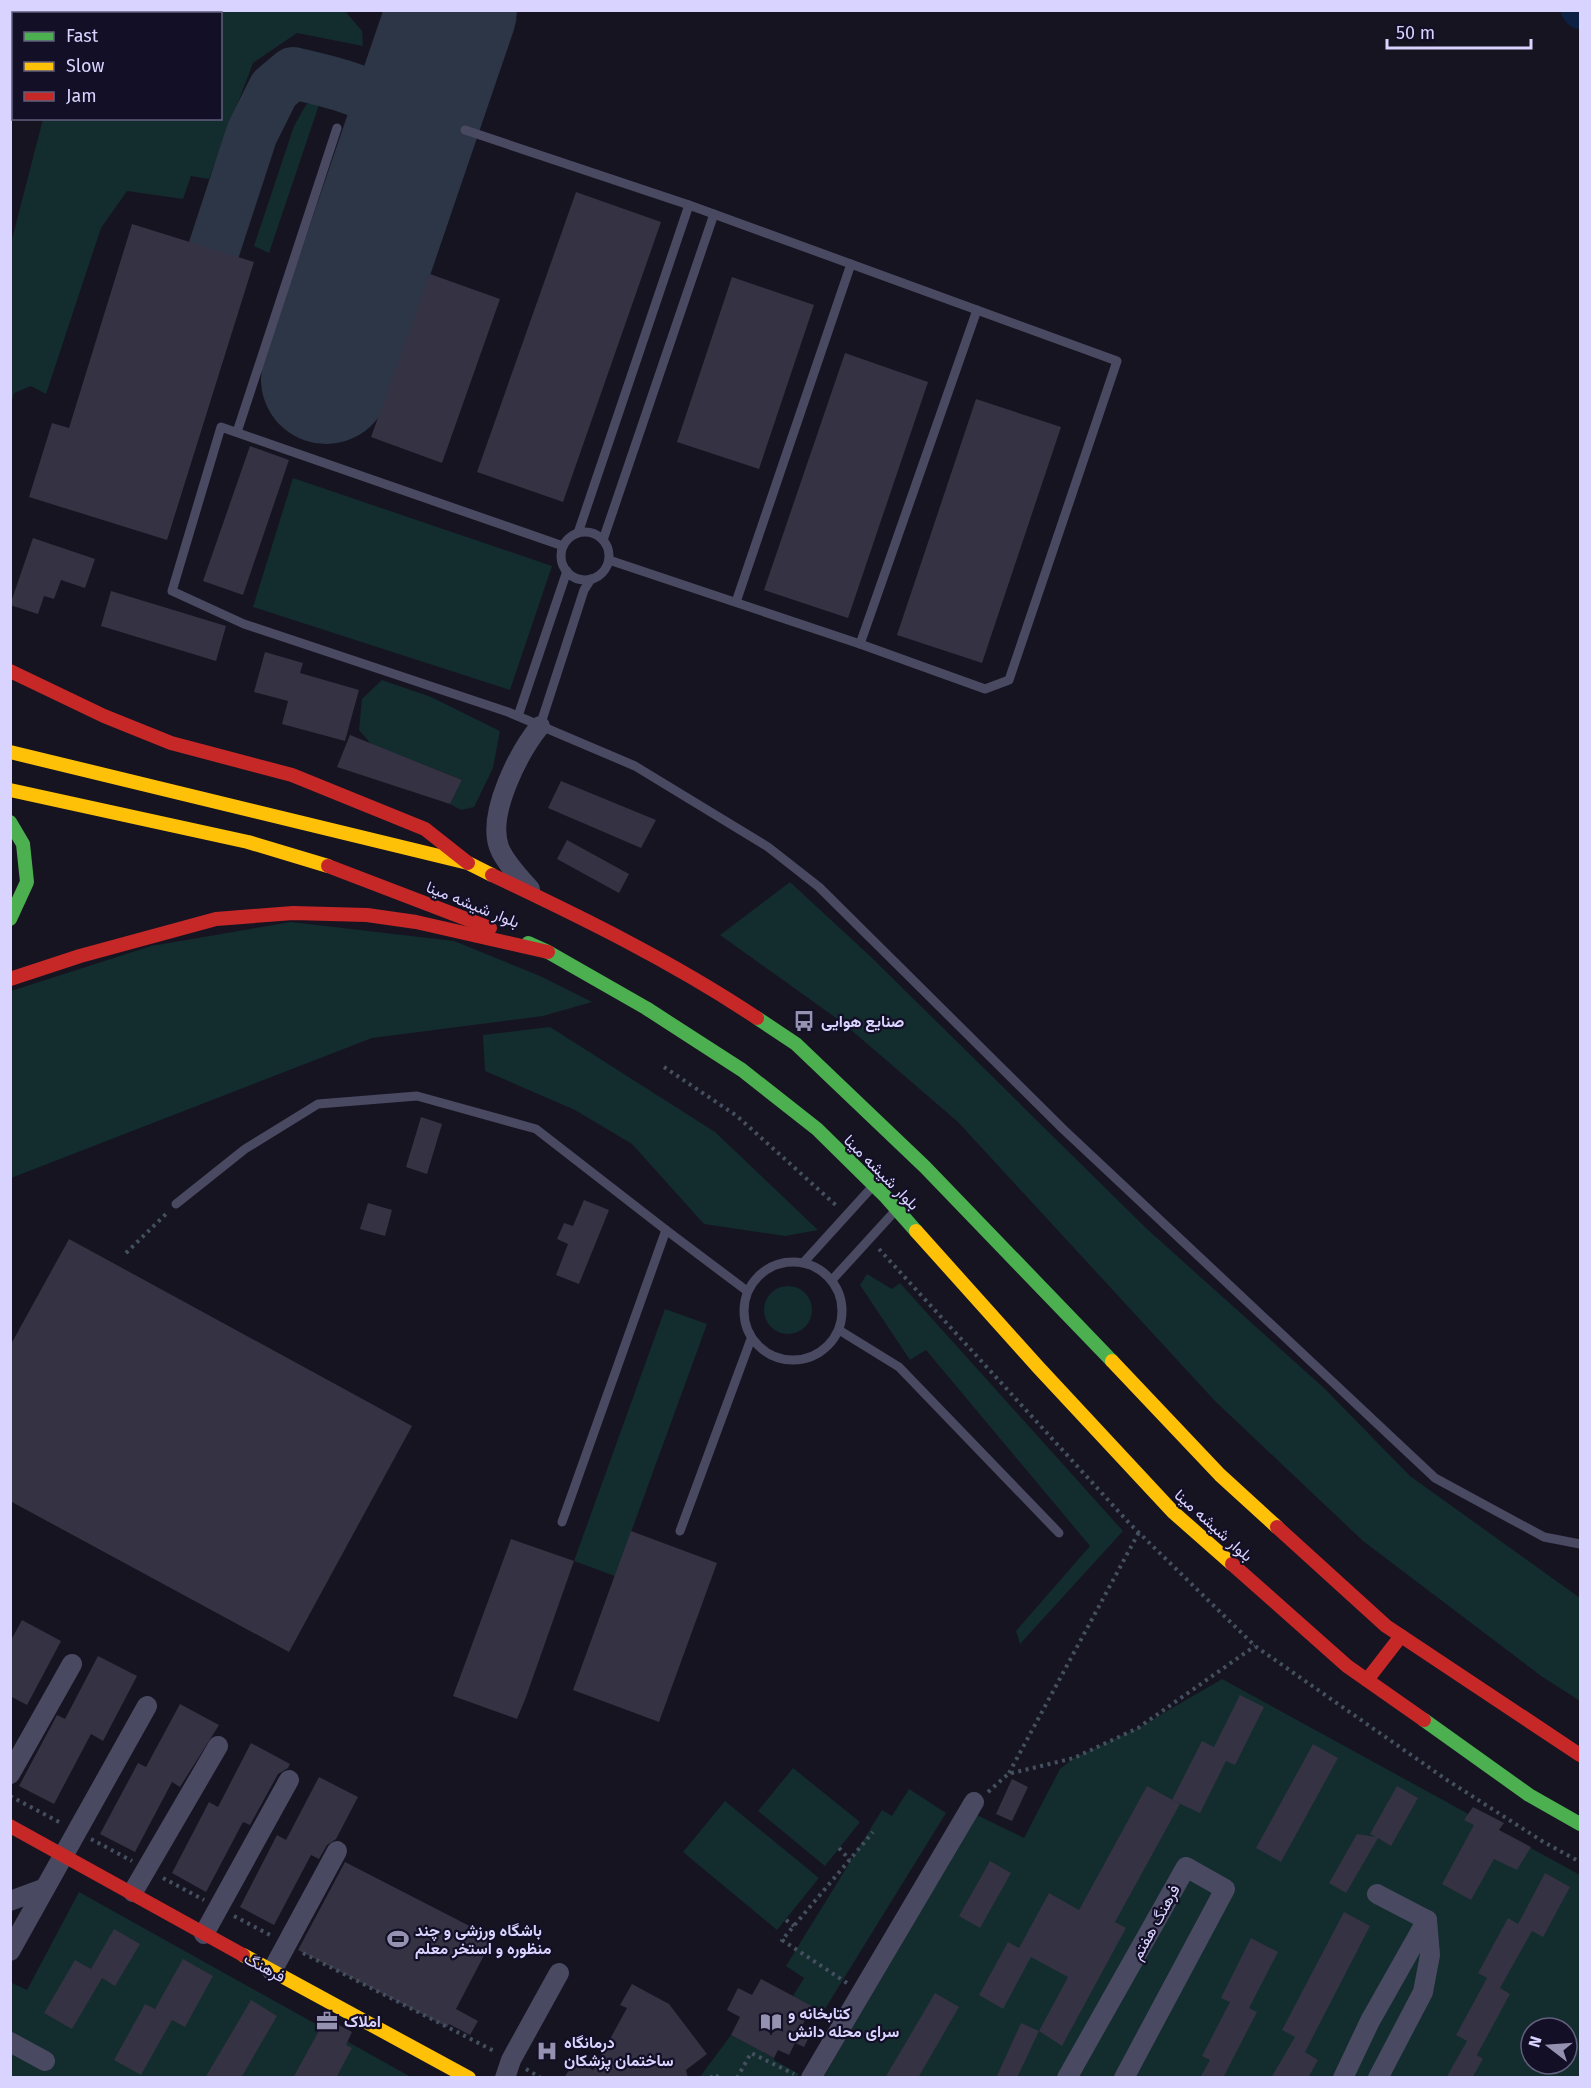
<svg xmlns="http://www.w3.org/2000/svg" width="1591" height="2088" viewBox="0 0 1591 2088" font-family="'Fira Sans',Vazirmatn,sans-serif">
	<style>
		.green { fill: #132c2d; fill-rule: evenodd }
		.lines { fill: none; stroke-linecap: round; stroke-linejoin: round }
		.river { stroke: #0d2144; stroke-width: 34 }
		.taxiway { stroke: #2c3646; stroke-width: 52 }
		.runway { stroke: #2c3646; stroke-width: 130 }
		.building { fill: #343243 }
		.path { stroke: #44505f; stroke-width: 4; stroke-dasharray: 3 4.5; stroke-linecap: butt }
		.lane { stroke: #4a4962; stroke-width: 9 }
		.street { stroke: #4a4962; stroke-width: 20 }
		.fast { stroke: #4caf50; stroke-width: 14 }
		.slow { stroke: #ffc107; stroke-width: 14 }
		.jam { stroke: #c62828; stroke-width: 14 }
		.labels { text-anchor: middle; stroke-width: 4.5; stroke-linejoin: round; paint-order: stroke }
		.street-label { font-size: 16px; fill: #d9d4ff; stroke: #130f26 }
		.poi-label { font-size: 16px; font-weight: bold; fill: #d9d4ff; stroke: #130f26; text-anchor: start }
	</style>
	<rect width="100%" height="100%" fill="#161421"/>
	<!-- green -->
	<g class="green">
		<polygon points="70,11 345,11 362,31 363,46 297,33 253,63 209,179 191,176 183,199 127,191 101,228 46,394 31,386 14,393 11,405 11,243 43,119 220,118 220,14 70,13"/>
		<polygon points="322,96 269,253 254,246 294,126 306,105"/>
		<polygon points="293,478 552,566 510,690 253,607"/>
		<polygon points="382,680 431,697 500,731 493,768 474,807 461,810 450,804 462,780 371,744 359,730 362,699"/>
		<polygon points="790,882 871,957 1147,1229 1325,1389 1410,1476 1580,1598 1580,1701 1541,1676 1363,1541 1215,1401 958,1122 843,1023 720,935"/>
		<polygon points="291,922 454,941 540,976 592,1002 543,1016 372,1038 11,1178 11,991 151,946"/>
		<polygon points="550,1027 715,1132 818,1230 785,1236 704,1224 632,1144 575,1110 485,1071 483,1035"/>
		<polygon points="867,1274 892,1289 900,1283 1123,1531 1020,1644 1016,1631 1090,1546 926,1350 910,1360 860,1285"/>
		<circle cx="788" cy="1310" r="24"/>
		<polygon points="665,1309 707,1324 615,1576 574,1561"/>
		<path d="M 1222,1679 L 1580,1875 L 1580,2077 L 823,2078 L 977,1815 L 1024,1838 L 1060,1769 L 1074,1758 L 1138,1728 ZM 1531,2028 L 1567,2028 L 1567,2064 L 1531,2064 Z"/>
		<polygon points="793,1768 860,1822 825,1866 758,1811"/>
		<polygon points="909,1789 946,1813 823,2012 793,1996 804,1978 786,1966 882,1810 892,1816"/>
		<polygon points="725,1801 819,1878 777,1930 683,1852"/>
		<polygon points="79,1892 411,2077 11,2077 10,1982 27,1990"/>
		<polygon points="731,2035 774,2058 774,2060 799,2074 796,2078 699,2078"/>
	</g>
	<g class="lines">
		<!-- river -->
		<polyline class="river" points="1578,10 1580,12"/>
		<!-- taxiway -->
		<path class="taxiway" d="M 214,249 L 252,133 L 274,89 L 293,73 C 327,82 388,90 400,130 C 402,138 401,149 401,158"/>
		<!-- runway -->
		<polyline class="runway" points="326,379 452,10"/>
	</g>
	<!-- building -->
	<g class="building">
		<polygon points="576,192 661,222 563,502 477,472"/>
		<polygon points="132,224 254,262 167,540 29,497 52,423 69,428"/>
		<polygon points="430,274 500,299 442,463 371,437"/>
		<polygon points="732,277 814,305 759,469 677,442"/>
		<polygon points="845,353 928,382 848,618 764,590"/>
		<polygon points="976,399 1061,427 982,663 897,635"/>
		<polygon points="250,446 289,460 243,595 203,581"/>
		<polygon points="33,538 95,559 85,588 61,580 54,599 44,596 38,614 10,605"/>
		<polygon points="111,591 226,626 216,661 101,626"/>
		<polygon points="265,652 303,663 300,673 359,690 345,741 282,724 288,701 254,692"/>
		<polygon points="350,735 462,780 450,804 337,767"/>
		<polygon points="561,781 656,820 641,848 548,808"/>
		<polygon points="567,840 629,874 619,893 557,859"/>
		<polygon points="421,1117 442,1124 427,1174 406,1167"/>
		<polygon points="584,1200 609,1210 579,1284 556,1275 568,1244 557,1239 564,1223 573,1226"/>
		<polygon points="368,1203 392,1210 385,1236 360,1229"/>
		<polygon points="69,1239 412,1426 289,1652 10,1501 10,1346"/>
		<polygon points="631,1531 717,1563 659,1722 573,1690"/>
		<polygon points="511,1539 574,1561 526,1697 517,1719 453,1696"/>
		<polygon points="22,1620 61,1641 27,1705 10,1696 10,1642"/>
		<polygon points="98,1656 137,1676 103,1741 91,1734 54,1804 19,1786 57,1715 65,1719"/>
		<polygon points="1240,1695 1264,1707 1235,1765 1226,1761 1200,1813 1172,1800 1202,1741 1214,1747"/>
		<polygon points="180,1704 219,1725 180,1787 172,1782 135,1852 100,1834 138,1763 146,1767"/>
		<polygon points="251,1743 290,1764 288,1768 278,1774 250,1825 243,1822 206,1892 172,1873 209,1802 218,1807"/>
		<polygon points="1313,1744 1338,1758 1281,1862 1256,1848"/>
		<polygon points="319,1777 358,1797 336,1839 327,1845 319,1859 311,1855 274,1925 240,1907 277,1835 286,1840"/>
		<polygon points="1012,1779 1028,1787 1012,1821 996,1814"/>
		<polygon points="1147,1786 1180,1804 1115,1922 1126,1928 1062,2046 1039,2031 1068,1977 1031,1957 1003,2009 979,1995 1008,1942 1019,1948 1049,1893 1079,1910"/>
		<polygon points="1397,1786 1418,1798 1391,1846 1378,1838 1346,1893 1329,1883 1357,1834 1376,1837 1370,1834"/>
		<polygon points="1473,1807 1504,1823 1499,1830 1531,1847 1517,1870 1494,1859 1471,1900 1442,1884 1474,1825 1464,1820"/>
		<polygon points="990,1861 1011,1873 980,1928 959,1916"/>
		<polygon points="345,1862 493,1938 456,2009 478,2021 470,2035 449,2024 447,2027 298,1950"/>
		<polygon points="1545,1873 1570,1887 1543,1937 1532,1931 1500,1988 1510,1994 1477,2055 1483,2059 1472,2078 1446,2078 1467,2041 1456,2035 1487,1978 1478,1973 1508,1918 1518,1924"/>
		<polygon points="1344,1912 1370,1926 1305,2052 1318,2060 1308,2078 1271,2078 1295,2037 1282,2030"/>
		<polygon points="114,1929 140,1944 115,1986 102,1978 72,2029 44,2013 75,1960 91,1969"/>
		<polygon points="1251,1938 1278,1952 1249,2008 1257,2012 1223,2078 1200,2078 1210,2060 1202,2056 1230,2002 1221,1998"/>
		<polygon points="183,1959 213,1976 185,2027 172,2020 141,2075 114,2060 145,2004 155,2009"/>
		<polygon points="761,1979 812,2006 801,2028 811,2033 804,2047 795,2043 789,2055 778,2050 774,2058 731,2035 740,2017 727,2010 738,1988 752,1995"/>
		<polygon points="632,1984 669,2004 707,2054 686,2070 688,2078 564,2078 575,2060 593,2070 627,2008 620,2005"/>
		<polygon points="935,1993 959,2007 918,2078 885,2078"/>
		<polygon points="251,2000 277,2016 241,2078 205,2078"/>
		<polygon points="326,2018 352,2032 346,2045 352,2048 336,2078 293,2078"/>
		<polygon points="1021,2023 1039,2031 1017,2078 996,2078"/>
	</g>
	<g class="lines">
		<!-- path -->
		<g class="path">
			<polyline points="664,1067 737,1116 838,1207"/>
			<polyline points="879,1249 1130,1524 1255,1646 1447,1780 1542,1841 1580,1862"/>
			<polyline points="126,1253 167,1213"/>
			<polyline points="1009,1773 1139,1532"/>
			<polyline points="988,1792 1008,1774 1074,1758 1138,1728 1255,1646"/>
			<polyline points="10,1796 61,1823"/>
			<polyline points="91,1839 132,1861"/>
			<polyline points="839,1848 850,1860"/>
			<polyline points="163,1878 204,1900"/>
			<polyline points="234,1916 272,1936"/>
			<polyline points="786,1920 794,1926"/>
			<polyline points="303,1953 496,2052"/>
			<polyline points="847,1983 782,1940 873,1832"/>
			<polyline points="526,2069 541,2078"/>
			<polyline points="711,2078 713,2074 720,2078"/>
			<polyline points="737,2078 751,2053 794,2074"/>
		</g>
		<!-- lane -->
		<g class="lane">
			<polyline points="465,130 689,205 1117,361 1009,680 985,689 860,644 609,560"/>
			<polyline points="237,432 337,128"/>
			<circle cx="585" cy="556" r="24"/>
			<polyline points="578,533 689,205"/>
			<polyline points="603,540 714,214"/>
			<polyline points="563,546 221,427 172,591 244,624 508,712 635,766 768,847 819,887 1063,1129 1435,1478 1544,1537 1580,1544"/>
			<polyline points="736,602 851,264"/>
			<polyline points="860,644 977,310"/>
			<polyline points="518,716 567,571"/>
			<polyline points="540,726 584,590 591,579"/>
			<polyline points="176,1204 245,1149 318,1104 417,1096 536,1129 666,1230"/>
			<circle cx="793" cy="1311" r="49"/>
			<polyline points="804,1262 873,1186"/>
			<polyline points="832,1280 895,1211"/>
			<polyline points="839,1330 899,1367 1059,1533"/>
			<polyline points="562,1522 666,1230 747,1291"/>
			<polyline points="680,1531 751,1339"/>
		</g>
		<!-- street -->
		<g class="street">
			<path d="M 530,889 C 520,878 504,861 499,847 C 487,813 519,752 540,726"/>
			<polyline points="10,1774 72,1664"/>
			<polyline points="133,1892 218,1746"/>
			<polyline points="1377,1894 1427,1920 1430,1955 1423,1992 1378,2078"/>
			<polyline points="10,1901 45,1888"/>
			<polyline points="204,1934 289,1780"/>
			<polyline points="10,1951 147,1706"/>
			<polyline points="272,1971 337,1851"/>
			<polyline points="10,2042 45,2061"/>
			<polyline points="505,2078 511,2060 559,1973"/>
			<polyline points="811,2078 974,1802"/>
			<polyline points="1067,2078 1186,1867 1225,1889 1124,2078"/>
			<polyline points="1343,2078 1370,2021 1427,1920"/>
		</g>
		<!-- fast -->
		<g class="fast">
			<polyline points="10,822 23,844 27,882 10,919"/>
			<polyline points="528,943 548,952 646,1008 742,1070 817,1129 886,1197 916,1231"/>
			<polyline points="757,1018 796,1044 925,1167 1112,1361"/>
			<polyline points="1424,1720 1529,1795 1580,1824"/>
		</g>
		<!-- slow -->
		<g class="slow">
			<polyline points="10,752 468,863 492,875"/>
			<polyline points="10,790 248,842 328,866"/>
			<polyline points="916,1231 1038,1367 1173,1512 1232,1564"/>
			<polyline points="1112,1361 1220,1475 1277,1527"/>
			<polyline points="243,1955 469,2078"/>
		</g>
		<!-- jam -->
		<g class="jam">
			<polyline points="10,671 104,716 171,743 292,775 425,829 468,863"/>
			<polyline points="328,866 490,928"/>
			<path d="M 492,875 C 583,918 673,962 757,1018"/>
			<polyline points="10,979 80,956 216,919 293,913 367,915 416,922 548,952"/>
			<polyline points="1277,1527 1386,1626 1580,1755"/>
			<polyline points="1232,1564 1347,1666 1424,1720"/>
			<polyline points="1367,1680 1401,1636"/>
			<polyline points="10,1826 243,1955"/>
		</g>
	</g>
	<!-- icons -->
	<defs>
		<symbol id="bus-bare" viewBox="-9 -9 18 18"><path d="M-5-6H5V4H4V6H2V4H-2V6H-4V4H-5ZM-3.5-4V0h7V-4ZM-3.5 1.2v1.5H-2V1.2ZM2 1.2v1.5H3.5V1.2Z" fill="#9591b1" stroke="#130f26" stroke-width="2.5" paint-order="stroke"/></symbol>
		<symbol id="stadium-bare" viewBox="-9 -9 18 18"><path d="M0-5a6.5 5 0 1 0 0 10a6.5 5 0 1 0 0-10ZM-3.5-1.8h7v3.6h-7Z" fill="#9591b1" stroke="#130f26" stroke-width="2.5" paint-order="stroke"/></symbol>
		<symbol id="office-bare" viewBox="-9 -9 18 18"><path d="M-6-3h4V-5.5h4V-3h4V5H-6ZM-1-4.5V-3h2v-1.5ZM-6 0V1H6V0Z" fill="#9591b1" stroke="#130f26" stroke-width="2.5" paint-order="stroke"/></symbol>
		<symbol id="library-bare" viewBox="-9 -9 18 18"><path d="M-6-4Q-3-5.5-.7-3.5V5Q-3 3-6 4ZM6-4Q3-5.5 .7-3.5V5Q3 3 6 4Z" fill="#9591b1" stroke="#130f26" stroke-width="2.5" paint-order="stroke"/></symbol>
		<symbol id="hospital-bare" viewBox="-9 -9 18 18"><path d="M-5-5h3v3.5h4V-5h3V5h-3V1.5h-4V5h-3Z" fill="#9591b1" stroke="#130f26" stroke-width="2.5" paint-order="stroke"/></symbol>
	</defs>
	<g fill-rule="evenodd">
		<use href="#bus-bare" x="789" y="1006" width="30" height="30"/>
		<use href="#stadium-bare" x="383" y="1924" width="30" height="30"/>
		<use href="#office-bare" x="312" y="2006" width="30" height="30"/>
		<use href="#library-bare" x="756" y="2007" width="30" height="30"/>
		<use href="#hospital-bare" x="532" y="2036" width="30" height="30"/>
	</g>
	<g class="labels">
		<!-- street labels -->
		<g class="street-label">
			<text transform="translate(473 904) rotate(22)" y="6">بلوار شیشه مینا</text>
			<text transform="translate(882 1172) rotate(45)" y="6">بلوار شیشه مینا</text>
			<text transform="translate(1214 1525) rotate(42)" y="6">بلوار شیشه مینا</text>
			<text transform="translate(1155 1922) rotate(-61)" y="6">فرهنگ هفتم</text>
			<text transform="translate(265 1967) rotate(28)" y="6">فرهنگ</text>
		</g>
		<!-- poi labels -->
		<g class="poi-label">
			<text x="821" y="1027">صنایع هوایی</text>
			<text x="415" y="1936">باشگاه ورزشی و چند<tspan x="415" dy="18">منظوره و استخر معلم</tspan></text>
			<text x="788" y="2019">کتابخانه و<tspan x="788" dy="18">سرای محله دانش</tspan></text>
			<text x="344" y="2027">املاک</text>
			<text x="564" y="2048">درمانگاه<tspan x="564" dy="18">ساختمان پزشکان</tspan></text>
		</g>
	</g>
	<!-- border -->
	<rect width="1591" height="2088" fill="none" stroke="#d9d4ff" stroke-width="24"/>
	<!-- legend -->
	<rect x="12" y="12" width="210" height="108" fill="#130f26" stroke="#625e7d" stroke-width="1.5"/>
	<rect x="24" y="32" width="30" height="9" fill="#4caf50" stroke="#625e7d" stroke-width="1.5"/>
	<text x="66" y="42" font-size="18" fill="#d9d4ff">Fast</text>
	<rect x="24" y="62" width="30" height="9" fill="#ffc107" stroke="#625e7d" stroke-width="1.5"/>
	<text x="66" y="72" font-size="18" fill="#d9d4ff">Slow</text>
	<rect x="24" y="92" width="30" height="9" fill="#c62828" stroke="#625e7d" stroke-width="1.5"/>
	<text x="66" y="102" font-size="18" fill="#d9d4ff">Jam</text>
	<!-- north arrow -->
	<g transform="translate(1549 2046) rotate(287)"><circle r="28" fill="#130f26" stroke="#625e7d" stroke-width="1.5"/>
	<path d="M0-4.5L10 22L0 15L-10 22Z" fill="#9591b1"/>
	<text y="-9" font-size="16" font-weight="bold" text-anchor="middle" fill="#d9d4ff">N</text>
	</g>
	<!-- scale -->
	<path d="M1387 39v9h144v-9" fill="none" stroke="#d9d4ff" stroke-width="3"/>
	<text x="1396" y="39" font-size="18" fill="#d9d4ff" stroke="#130f26" stroke-width="4.5" paint-order="stroke">50 m</text>
</svg>
